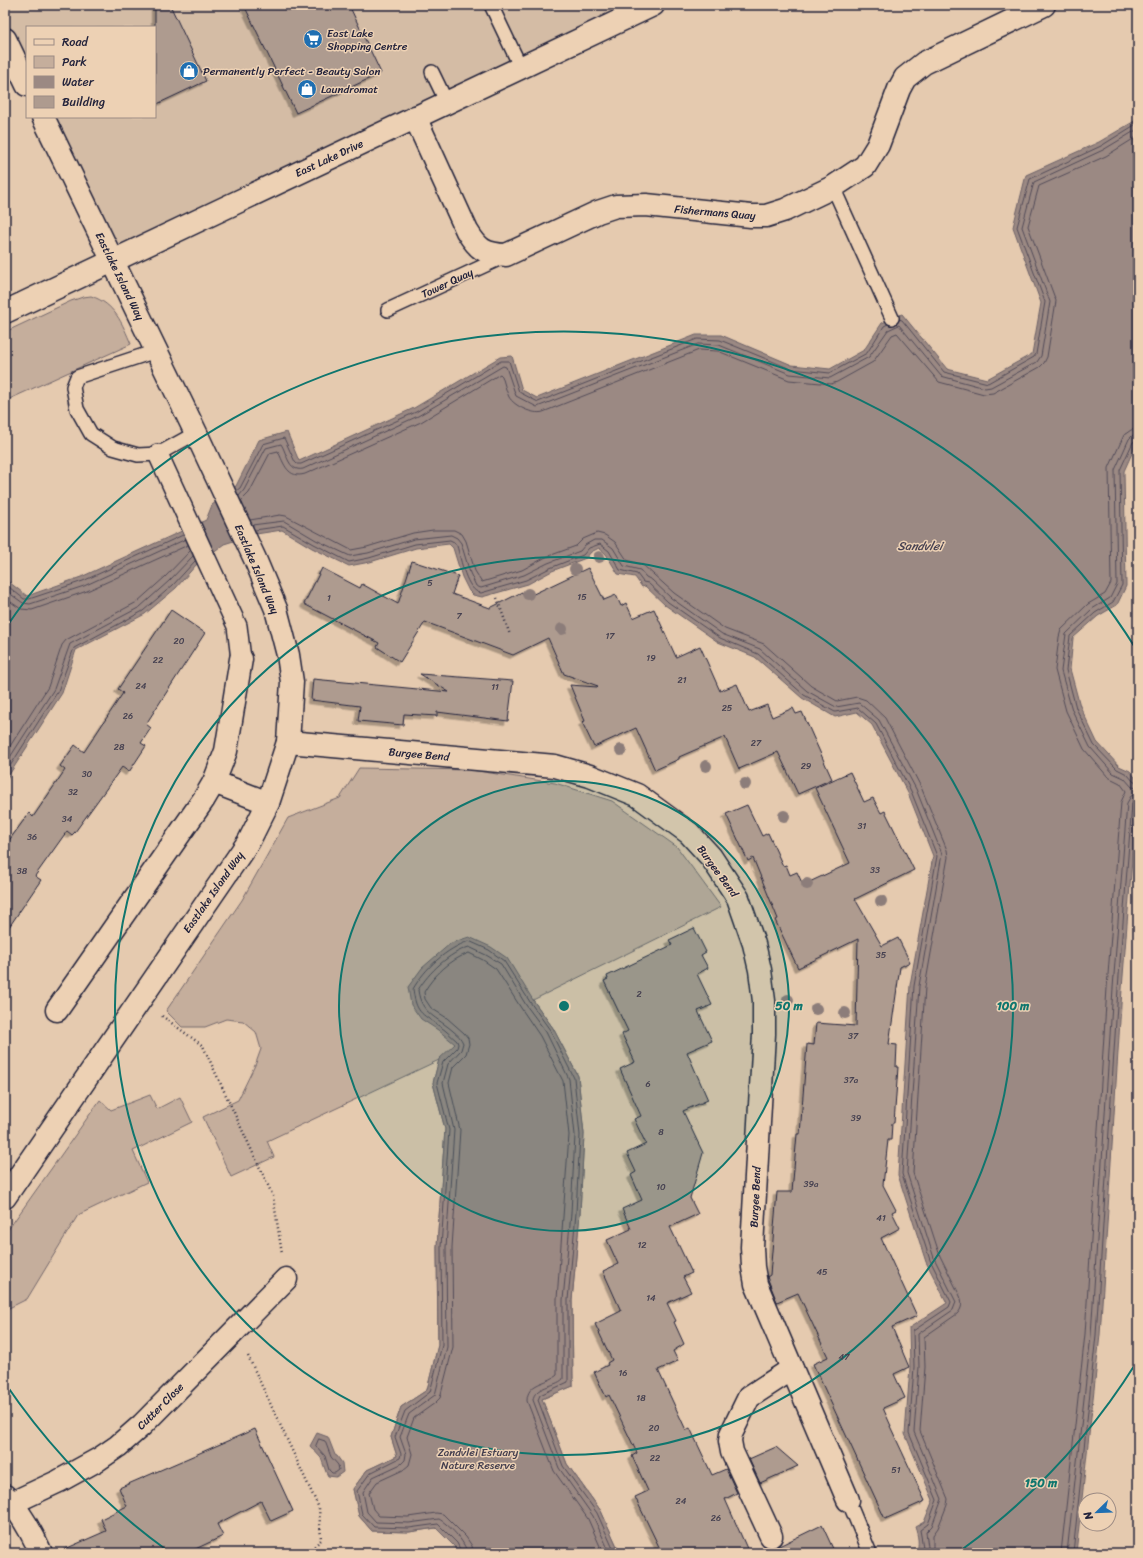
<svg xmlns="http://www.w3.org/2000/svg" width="1143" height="1558" viewBox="0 0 1143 1558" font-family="Sriracha,sans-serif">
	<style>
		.built { fill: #d4bca5 }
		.green { fill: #c5ae9c; stroke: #74686c }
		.water { fill: #9b8983; stroke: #6b6066 }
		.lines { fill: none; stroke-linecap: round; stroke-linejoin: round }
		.shore { stroke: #524b58; stroke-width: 1 }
		.building { fill: #ae9b8f; stroke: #22223b; filter: url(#shadow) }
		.service-casing { stroke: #22223b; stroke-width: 16 }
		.pedestrian-casing { stroke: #22223b; stroke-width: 22 }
		.minor-casing { stroke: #22223b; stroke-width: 25 }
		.path { stroke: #22223b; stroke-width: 2.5; stroke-dasharray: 1 3; stroke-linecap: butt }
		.service { stroke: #edd1b4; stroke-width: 13 }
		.pedestrian { stroke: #edd1b4; stroke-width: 19 }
		.minor { stroke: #edd1b4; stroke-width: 22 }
		.tree { fill: #8c7d7a }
		.ring { fill: none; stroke: #0f766e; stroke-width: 2 }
		.labels { text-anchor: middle; stroke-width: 3; stroke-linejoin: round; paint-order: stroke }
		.number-label { font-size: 9px; fill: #454050 }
		.poi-label { font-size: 11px; fill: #22223b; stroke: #edd1b4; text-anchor: start }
		.street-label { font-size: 11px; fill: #22223b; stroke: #edd1b4 }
		.park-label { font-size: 11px; fill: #433e4e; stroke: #edd1b4 }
		.water-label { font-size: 12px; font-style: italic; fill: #464151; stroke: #edd1b4 }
		.centre { fill: #0f766e; stroke: #edd1b4; stroke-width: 2 }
		.ring-label { font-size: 12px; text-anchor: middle; font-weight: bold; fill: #0f766e; stroke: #edd1b4; stroke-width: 3; stroke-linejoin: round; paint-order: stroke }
	</style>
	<defs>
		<filter id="shadow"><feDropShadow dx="-3.5" dy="3.5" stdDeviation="0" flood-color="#0004"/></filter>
	</defs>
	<rect width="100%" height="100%" fill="#e5caaf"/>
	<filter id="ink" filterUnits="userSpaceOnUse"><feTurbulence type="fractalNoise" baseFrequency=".025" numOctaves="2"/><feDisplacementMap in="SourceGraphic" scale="8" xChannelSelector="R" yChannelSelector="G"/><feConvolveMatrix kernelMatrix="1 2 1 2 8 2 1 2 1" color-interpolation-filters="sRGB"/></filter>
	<g filter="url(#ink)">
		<!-- built -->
		<polygon class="built" points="5,5 653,5 113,261 43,117 155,117 155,27 27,27 27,85 5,39"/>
		<!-- green -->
		<g class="green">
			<path d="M 91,296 C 115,304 122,323 131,344 L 5,401 L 5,332 L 71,301 L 83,297 Z"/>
			<polygon points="359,768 471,770 555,783 612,801 677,847 721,907 533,1000 553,1028 578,1076 584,1134 580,1213 572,1300 573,1386 542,1399 567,1464 601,1511 620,1553 458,1553 454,1546 436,1528 409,1532 372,1531 359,1516 353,1489 367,1470 397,1456 391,1437 401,1407 427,1390 438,1345 437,1247 445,1129 433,1083 439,1060 267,1141 274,1157 231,1177 203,1117 238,1100 256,1063 261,1049 256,1032 243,1021 226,1019 205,1027 182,1027 166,1011 242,900 288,818 340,798"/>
			<polygon points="150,1095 157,1109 180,1097 192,1122 133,1151 147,1182 78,1215 27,1299 5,1310 5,1234 100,1100 111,1110"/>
		</g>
		<!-- water -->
		<g class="water">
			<path d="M 1138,119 L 1138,440 L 1124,471 L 1126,586 L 1117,605 L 1098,616 L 1073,638 L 1070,669 L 1080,706 L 1097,742 L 1119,766 L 1130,771 L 1138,781 L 1122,989 L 1100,1335 L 1076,1553 L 916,1553 C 920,1544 918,1536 915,1527 L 924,1522 L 933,1500 L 905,1434 L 910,1367 L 909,1328 L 947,1303 L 926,1262 L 898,1175 L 910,985 L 933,856 L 908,793 L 872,725 L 857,712 L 835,717 L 802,698 L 755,657 L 718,642 L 665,605 L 645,586 L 642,587 L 635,577 L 618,574 L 606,554 L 599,548 L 591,552 L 586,558 L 552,571 L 528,584 L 482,597 L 473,595 L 469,591 L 462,577 L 453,548 L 449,544 L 416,548 L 370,562 L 349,566 L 312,548 L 282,530 L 256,534 L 224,544 L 196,565 L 176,588 L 145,614 L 76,650 L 62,693 L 5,781 L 5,579 L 27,596 L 81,577 L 206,520 L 212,505 L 236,486 L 259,440 L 287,432 L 299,461 L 414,408 L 500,357 L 512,356 L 522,390 L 537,398 L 696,335 L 721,335 L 792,365 L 830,369 L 864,350 L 882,323 L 902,314 L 947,369 L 987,379 L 1032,354 L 1041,303 L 1013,227 L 1026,175 L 1099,142 Z"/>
			<polygon points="469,937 491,947 507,958 533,1000 553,1028 578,1076 584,1134 580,1213 572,1300 573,1386 542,1399 567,1464 601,1511 620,1553 458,1553 454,1546 436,1528 409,1532 372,1531 359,1516 353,1489 367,1470 397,1456 391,1437 401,1407 427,1390 438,1345 437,1247 445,1129 433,1083 439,1059 455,1044 438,1030 421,1019 411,1005 408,987 422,968 451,943"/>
			<polygon points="317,1433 328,1437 335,1455 337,1456 342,1463 343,1472 336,1477 328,1476 326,1472 321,1458 310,1446"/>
		</g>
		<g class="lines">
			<!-- shore -->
			<g class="shore">
				<polyline points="899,319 902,320 944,372 988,383 1034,357 1036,354 1045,302 1017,227 1030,179 1101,146 1138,123"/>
				<polyline points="1138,435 1133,435 1129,439 1115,470 1117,584 1110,598 1092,609 1066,634 1061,671 1072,710 1090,747 1113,773 1124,778 1132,787 1138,788"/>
				<polyline points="1138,440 1133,442 1120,470 1122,585 1113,602 1095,613 1070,636 1066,670 1076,708 1094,745 1117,769 1127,774 1134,782 1138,783"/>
				<polyline points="236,491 240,488 263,444 284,438 295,462 297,464 301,464 416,412 501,361 509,361 519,392 538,402 697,339 720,340 791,369 830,373 867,353 884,326 888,324"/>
				<path d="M 239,496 L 244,490 L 266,448 L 281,444 C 287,453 288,472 303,469 L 418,416 L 503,366 L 506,367 L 516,396 L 537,407 L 698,344 L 719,345 L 790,374 L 830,378 L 869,357 L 888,330 L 899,325 L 941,376 L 985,388 L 991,387 L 1037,362 L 1041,356 L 1050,302 L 1022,227 L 1034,182 L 1103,150 L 1138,129"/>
				<path d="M 241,501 L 249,493 L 270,453 L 278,451 C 284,464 288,479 305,474 L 421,422 L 500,374 L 502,376 C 504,382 506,391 509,397 C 514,406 533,415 543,412 L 699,350 L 718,351 L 789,380 L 831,384 L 837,382 L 873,362 L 892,335 L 897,333 L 939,382 L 984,394 L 993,393 L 1040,367 L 1044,363 L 1047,357 L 1056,301 L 1028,226 L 1039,186 L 1106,156 L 1138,136"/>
				<path d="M 250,520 L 280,515 L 286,516 L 351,550 L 367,547 L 413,533 L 433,530 L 454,530 L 462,534 L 466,541 L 475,571 L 482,582 L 522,570 L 546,557 L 576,546 L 583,539 L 597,533 L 605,535 L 615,542 L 627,560 L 643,565 L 674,593 L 725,629 L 764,644 L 811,686 L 837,701 L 857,697 L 866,700 L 885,718 L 921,787 L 947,850 L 948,857 L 925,987 L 913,1173 L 940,1256 L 960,1296 C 963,1303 962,1309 957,1314 L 924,1337 L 925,1367 L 920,1431 L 948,1499 L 947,1505 L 938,1528 L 933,1535 L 933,1553"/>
				<polyline points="252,525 284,521 316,540 350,556 368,553 414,539 451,535 457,538 461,543 470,573 476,586 481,588 524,575 548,563 580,551 585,545 594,540 602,540 613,548 624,566 640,570 646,577 652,580 671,598 722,634 760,649 807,691 836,707 859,703 879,720 916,789 942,854 919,986 907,1173 934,1258 956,1302 953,1310 918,1334 919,1367 914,1432 942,1499 932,1526 926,1532 928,1547 926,1553"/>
				<path d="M 255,530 L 283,526 L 314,544 L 349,562 L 369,558 L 415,544 L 450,540 L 454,542 L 457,546 C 461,559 466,591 481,593 L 526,580 L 550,568 L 583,555 L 589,548 L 600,544 L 609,551 L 620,570 L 637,574 L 643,582 L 648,583 L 668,602 L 720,638 L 758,654 L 804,695 L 835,712 L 858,708 L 876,724 L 911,791 L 937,856 L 914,986 L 902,1174 L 930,1260 L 951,1302 L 949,1307 L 913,1331 L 914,1367 L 909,1433 L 937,1500 L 928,1524 L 920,1530 L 923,1547 L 920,1553"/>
				<polyline points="5,584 24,599 29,599 83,581 183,535"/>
				<polyline points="5,590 23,603 30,604 84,586 186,539"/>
				<polyline points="5,598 21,609 32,610 87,591 188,545"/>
				<polyline points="5,754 48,687 62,645 66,640 137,602 165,577 191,550"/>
				<polyline points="5,765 54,689 70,644 140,607 169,581 193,556"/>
				<polyline points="5,774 58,691 74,648 143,611 173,585 195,561"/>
				<polygon points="319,1439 325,1441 331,1457 338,1465 339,1470 335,1473 332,1473 329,1470 325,1456 316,1446"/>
				<path d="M 462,1553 L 457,1543 L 438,1524 L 409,1528 L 374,1527 L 362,1514 L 357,1491 L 370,1473 L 400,1458 L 401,1454 L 395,1437 L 405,1411 L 430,1392 L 442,1345 L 441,1247 L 449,1130 L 437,1083 L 443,1062 L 457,1048 L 458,1044 L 457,1041 C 451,1036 446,1030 439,1026 C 421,1013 416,1013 413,989 C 425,968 446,949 469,941 L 489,950 L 504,961 L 530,1002 L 550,1030 L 574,1078 L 580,1135 L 576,1213 L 568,1300 L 568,1382 L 540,1395 L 538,1400 L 563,1466 L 597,1513 L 615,1553"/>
				<path d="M 467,1553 C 466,1542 448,1524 439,1519 L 409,1523 L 376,1522 L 367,1512 L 363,1492 L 373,1477 L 401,1464 L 405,1460 L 406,1454 L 400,1437 L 409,1414 L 435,1395 L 447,1347 L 446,1247 L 454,1130 L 443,1083 L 448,1064 L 461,1050 L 463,1043 C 461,1038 458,1035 453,1031 C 437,1017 421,1014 418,990 C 429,972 449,953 469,947 L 486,955 L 501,964 L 526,1005 L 546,1032 L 569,1079 L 575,1135 L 571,1213 L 563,1300 L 563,1379 C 555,1387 534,1386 533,1400 L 559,1468 L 593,1516 L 610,1553"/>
				<path d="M 473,1553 L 472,1546 L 466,1537 L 443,1514 L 436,1513 L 408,1517 L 379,1516 L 373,1509 L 369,1493 L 377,1482 L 403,1470 L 409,1465 L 412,1454 L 407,1437 L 414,1418 L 435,1403 L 440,1398 L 453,1347 L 452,1247 L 460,1130 L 449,1083 L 453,1067 L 466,1054 L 469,1044 L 468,1038 L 464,1033 L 447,1018 L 431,1008 L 425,999 L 424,992 C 433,976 451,959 469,953 L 483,960 L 496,969 L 521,1008 L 540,1036 L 563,1081 L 569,1135 L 557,1299 L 557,1375 C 547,1384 527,1382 527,1401 L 554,1471 L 588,1519 L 603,1553"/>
				<polyline points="1061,1553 1085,1334 1107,988 1121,802 1126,791 1120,783 1108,777 1084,749 1066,711 1055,670 1059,637 1061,630 1088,604 1105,594 1111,583 1109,468 1124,435 1131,430 1138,429"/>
				<polyline points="1067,1553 1091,1335 1113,988 1127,803 1131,796 1138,794"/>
				<polyline points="1073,1553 1096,1335 1118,989 1132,803 1134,800 1138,799"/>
			</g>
		</g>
		<!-- building -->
		<g class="building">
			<polygon points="155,5 170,5 206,81 155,105"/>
			<polygon points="244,5 349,5 381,73 296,113"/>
			<polygon points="412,561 458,576 452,594 490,608 522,592 525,598 588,568 604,600 616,595 621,606 626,603 633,618 654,609 676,657 700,646 720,691 737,684 749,712 767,705 772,717 793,708 796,714 802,712 832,779 798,794 778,752 739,769 725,737 679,757 679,759 655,770 636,728 594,747 582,722 585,721 570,685 597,687 598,686 564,674 548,638 513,655 425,622 400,662 377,647 379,643 304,604 322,568 360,588 362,584 398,604"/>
			<polygon points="171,610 205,633 146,724 151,728 141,743 146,746 129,772 122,767 75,832 72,835 67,831 35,876 41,880 5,933 5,846 29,813 33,817 65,770 60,766 75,745 84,752 123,693 118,689"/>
			<polygon points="420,674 513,681 508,721 437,712 437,716 404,714 403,725 358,721 360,706 311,700 313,679 449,692"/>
			<polygon points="850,772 864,802 873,798 881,813 885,811 914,870 855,899 882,946 898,938 910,962 900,967 889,1044 897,1045 896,1067 898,1067 894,1123 892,1123 891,1140 888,1140 883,1185 896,1210 892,1212 900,1228 881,1238 917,1316 892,1327 909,1367 894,1374 905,1398 883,1408 891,1426 890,1426 925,1501 885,1519 813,1364 828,1357 798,1293 777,1302 767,1277 770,1275 777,1192 792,1192 797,1134 800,1134 807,1044 814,1045 816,1023 856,1026 858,939 798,968 775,920 778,919 753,858 748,861 726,814 747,805 762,836 768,833 783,866 786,865 790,875 797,872 803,885 850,863 815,788"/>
			<polygon points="694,928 706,952 701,955 708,968 697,974 712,1005 698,1011 712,1041 687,1052 708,1100 683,1111 703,1153 690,1198 698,1214 670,1227 692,1273 683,1277 691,1292 667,1303 676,1321 674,1322 684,1344 673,1351 678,1361 658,1370 686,1430 690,1428 712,1475 726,1469 737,1493 725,1499 749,1553 662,1553 635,1497 648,1491 632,1456 637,1453 609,1395 606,1397 594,1372 608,1365 607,1363 612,1360 595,1324 621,1311 603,1271 618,1264 607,1240 631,1229 622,1209 642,1200 631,1175 636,1172 627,1153 646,1144 634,1119 641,1116 620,1069 635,1062 622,1034 628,1031 604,981 608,979 607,976 672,945 669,940"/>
			<polygon points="255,1429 293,1511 271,1521 261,1501 217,1524 223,1536 187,1553 56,1553 106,1531 101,1519 127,1506 119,1488"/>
			<polygon points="776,1447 798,1466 760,1483 749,1459"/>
			<polygon points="822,1525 835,1553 763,1553 777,1547"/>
		</g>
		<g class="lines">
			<defs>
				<g id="service">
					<polyline points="491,5 521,68"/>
					<polyline points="432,72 447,103"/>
					<polyline points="833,187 892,318"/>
					<polyline points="388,310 503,257"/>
					<polyline points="156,351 77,377 73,387 77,409 91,434 113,448 138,455 158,454 196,433"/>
					<polyline points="848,1500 870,1553"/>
				</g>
				<polyline id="pedestrian" points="158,454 237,626 241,659"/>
				<g id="minor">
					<polyline points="5,39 27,85"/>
					<path d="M 415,117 L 467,231 C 478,249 484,254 506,255 L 598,212 L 616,206 L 646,205 L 751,216 L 766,216 L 785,210 L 833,187 L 865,166 L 878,145 L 899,89 L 905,78 L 924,63 L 1044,5"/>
					<polyline points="5,312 653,5"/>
					<polyline points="288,742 555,766 590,776 637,795 689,833 711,857 738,898 754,944 760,970 764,1001 764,1034 752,1247 753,1267 756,1284 848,1500"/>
					<polyline points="214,782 268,803"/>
					<polyline points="57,1010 204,799 214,782 226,751 241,659"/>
					<polyline points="5,1197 249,841 268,803 288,742 292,682 288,655 276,609 255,559 196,433 43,117"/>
					<path d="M 5,1496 C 21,1512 32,1533 41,1553"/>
					<polyline points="12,1503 59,1481 99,1459 118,1446 142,1425 286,1279"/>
					<polyline points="771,1536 732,1452 730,1441 731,1434 749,1397 792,1369"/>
				</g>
			</defs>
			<!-- service casing -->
			<use href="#service" class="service-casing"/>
			<!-- pedestrian casing -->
			<use href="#pedestrian" class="pedestrian-casing"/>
			<!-- minor casing -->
			<use href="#minor" class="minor-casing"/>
			<!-- path -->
			<g class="path">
				<polyline points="497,598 510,635"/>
				<polyline points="162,1016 203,1046 273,1196 282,1254"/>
				<polyline points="248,1356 319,1508 321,1540 307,1553"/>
			</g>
			<!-- service -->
			<use href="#service" class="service"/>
			<!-- pedestrian -->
			<use href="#pedestrian" class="pedestrian"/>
			<!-- minor -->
			<use href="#minor" class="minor"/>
		</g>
		<!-- trees -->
		<g class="tree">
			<circle cx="599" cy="557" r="6"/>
			<circle cx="575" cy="569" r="6"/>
			<circle cx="528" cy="594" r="6"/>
			<circle cx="562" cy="629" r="6"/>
			<circle cx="621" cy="750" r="6"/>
			<circle cx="706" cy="766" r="6"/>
			<circle cx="745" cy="784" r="6"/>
			<circle cx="784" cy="816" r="6"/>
			<circle cx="807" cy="884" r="6"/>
			<circle cx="881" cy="901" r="6"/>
			<circle cx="788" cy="1000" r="6"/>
			<circle cx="816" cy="1009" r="6"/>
			<circle cx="845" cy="1013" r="6"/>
		</g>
	</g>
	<!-- distance rings -->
	<circle cx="564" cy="1006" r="225" fill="#0f766e" fill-opacity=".12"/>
	<g class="ring">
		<circle cx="564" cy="1006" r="225"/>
		<circle cx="564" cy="1006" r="449"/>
		<path d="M1136 1363A674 674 0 0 1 960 1551M168 1551A674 674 0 0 1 5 1383M5 629A674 674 0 0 1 1136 649"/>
	</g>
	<!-- icons -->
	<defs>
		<symbol id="supermarket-disc" viewBox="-11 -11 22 22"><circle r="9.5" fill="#1f6fb2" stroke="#edd1b4"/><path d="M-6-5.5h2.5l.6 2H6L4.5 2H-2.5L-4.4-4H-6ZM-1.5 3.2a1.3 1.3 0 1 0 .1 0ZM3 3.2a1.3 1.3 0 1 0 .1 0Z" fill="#fff"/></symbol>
		<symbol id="shop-disc" viewBox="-11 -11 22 22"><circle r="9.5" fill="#1f6fb2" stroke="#edd1b4"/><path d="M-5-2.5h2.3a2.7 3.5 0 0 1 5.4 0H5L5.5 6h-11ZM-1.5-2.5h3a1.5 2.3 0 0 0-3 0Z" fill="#fff"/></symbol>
	</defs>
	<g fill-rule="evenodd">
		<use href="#supermarket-disc" x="302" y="28" width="22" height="22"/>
		<use href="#shop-disc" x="178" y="60" width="22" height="22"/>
		<use href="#shop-disc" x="296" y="78" width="22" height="22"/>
	</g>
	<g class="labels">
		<!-- number labels -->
		<g class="number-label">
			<text x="430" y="586">5</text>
			<text x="582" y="600">15</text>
			<text x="329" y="601">1</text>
			<text x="459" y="619">7</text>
			<text x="610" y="639">17</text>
			<text x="179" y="644">20</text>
			<text x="651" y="661">19</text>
			<text x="158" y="663">22</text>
			<text x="682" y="683">21</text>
			<text x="141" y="689">24</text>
			<text x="495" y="690">11</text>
			<text x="727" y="711">25</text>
			<text x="128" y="719">26</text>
			<text x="756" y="746">27</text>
			<text x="119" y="750">28</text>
			<text x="806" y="769">29</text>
			<text x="87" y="777">30</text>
			<text x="73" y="795">32</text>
			<text x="67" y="822">34</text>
			<text x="862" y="829">31</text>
			<text x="32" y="840">36</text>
			<text x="875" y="873">33</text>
			<text x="22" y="874">38</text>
			<text x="881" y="958">35</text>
			<text x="639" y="997">2</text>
			<text x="853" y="1039">37</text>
			<text x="851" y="1083">37a</text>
			<text x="648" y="1087">6</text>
			<text x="856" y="1121">39</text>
			<text x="661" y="1135">8</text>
			<text x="811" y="1187">39a</text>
			<text x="661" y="1190">10</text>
			<text x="881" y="1221">41</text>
			<text x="642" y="1248">12</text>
			<text x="822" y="1275">45</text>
			<text x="651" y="1301">14</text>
			<text x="844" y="1360">47</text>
			<text x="623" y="1376">16</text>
			<text x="641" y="1401">18</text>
			<text x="654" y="1431">20</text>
			<text x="655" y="1461">22</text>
			<text x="896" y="1473">51</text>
			<text x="681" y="1504">24</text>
			<text x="716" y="1521">26</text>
		</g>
		<!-- poi labels -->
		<g class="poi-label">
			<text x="327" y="37">East Lake<tspan x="327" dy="13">Shopping Centre</tspan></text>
			<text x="203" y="75">Permanently Perfect - Beauty Salon</text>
			<text x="321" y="93">Laundromat</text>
		</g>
		<!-- street labels -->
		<g class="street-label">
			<text transform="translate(329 158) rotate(-25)" y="4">East Lake Drive</text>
			<text transform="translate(715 212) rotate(5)" y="4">Fishermans Quay</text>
			<text transform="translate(120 276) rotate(64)" y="4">Eastlake Island Way</text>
			<text transform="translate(447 283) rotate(-25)" y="4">Tower Quay</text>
			<text transform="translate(257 569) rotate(67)" y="4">Eastlake Island Way</text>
			<text transform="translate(419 754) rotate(5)" y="4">Burgee Bend</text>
			<text transform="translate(718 871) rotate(54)" y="4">Burgee Bend</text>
			<text transform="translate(213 892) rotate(-55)" y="4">Eastlake Island Way</text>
			<text transform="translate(755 1197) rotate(-87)" y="4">Burgee Bend</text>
			<text transform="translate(160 1406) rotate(-45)" y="4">Cutter Close</text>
		</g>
		<!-- park labels -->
		<g class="park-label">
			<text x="478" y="1456">Zandvlei Estuary<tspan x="478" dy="13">Nature Reserve</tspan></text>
		</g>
		<!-- water labels -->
		<g class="water-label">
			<text x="920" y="550">Sandvlei</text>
		</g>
	</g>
	<circle cx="564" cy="1006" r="6" class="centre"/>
	<g class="ring-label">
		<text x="789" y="1010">50 m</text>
		<text x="1013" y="1010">100 m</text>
		<text x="1041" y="1487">150 m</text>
	</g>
	<!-- margin -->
	<rect width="1143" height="1558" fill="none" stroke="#edd1b4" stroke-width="20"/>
	<rect x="10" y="10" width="1123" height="1538" fill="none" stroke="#22223b" stroke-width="1.5" filter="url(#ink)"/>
	<!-- legend -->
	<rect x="26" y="26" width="130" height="92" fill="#edd1b4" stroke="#9c8b84"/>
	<rect x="34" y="39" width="20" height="6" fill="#edd1b4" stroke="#9c8b84"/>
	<text x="62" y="46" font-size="12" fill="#22223b">Road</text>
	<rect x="34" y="56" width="20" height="12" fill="#c5ae9c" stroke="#9c8b84"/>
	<text x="62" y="66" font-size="12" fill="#22223b">Park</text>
	<rect x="34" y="76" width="20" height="12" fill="#9b8983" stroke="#9c8b84"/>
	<text x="62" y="86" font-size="12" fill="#22223b">Water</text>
	<rect x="34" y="96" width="20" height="12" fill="#ae9b8f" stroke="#9c8b84"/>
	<text x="62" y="106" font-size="12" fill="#22223b">Building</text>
	<!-- north arrow -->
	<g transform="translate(1097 1512) rotate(247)"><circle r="19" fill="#edd1b4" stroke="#9c8b84"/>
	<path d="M0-3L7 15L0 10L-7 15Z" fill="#1f6fb2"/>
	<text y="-6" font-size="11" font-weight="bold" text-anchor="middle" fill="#22223b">N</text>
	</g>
</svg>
